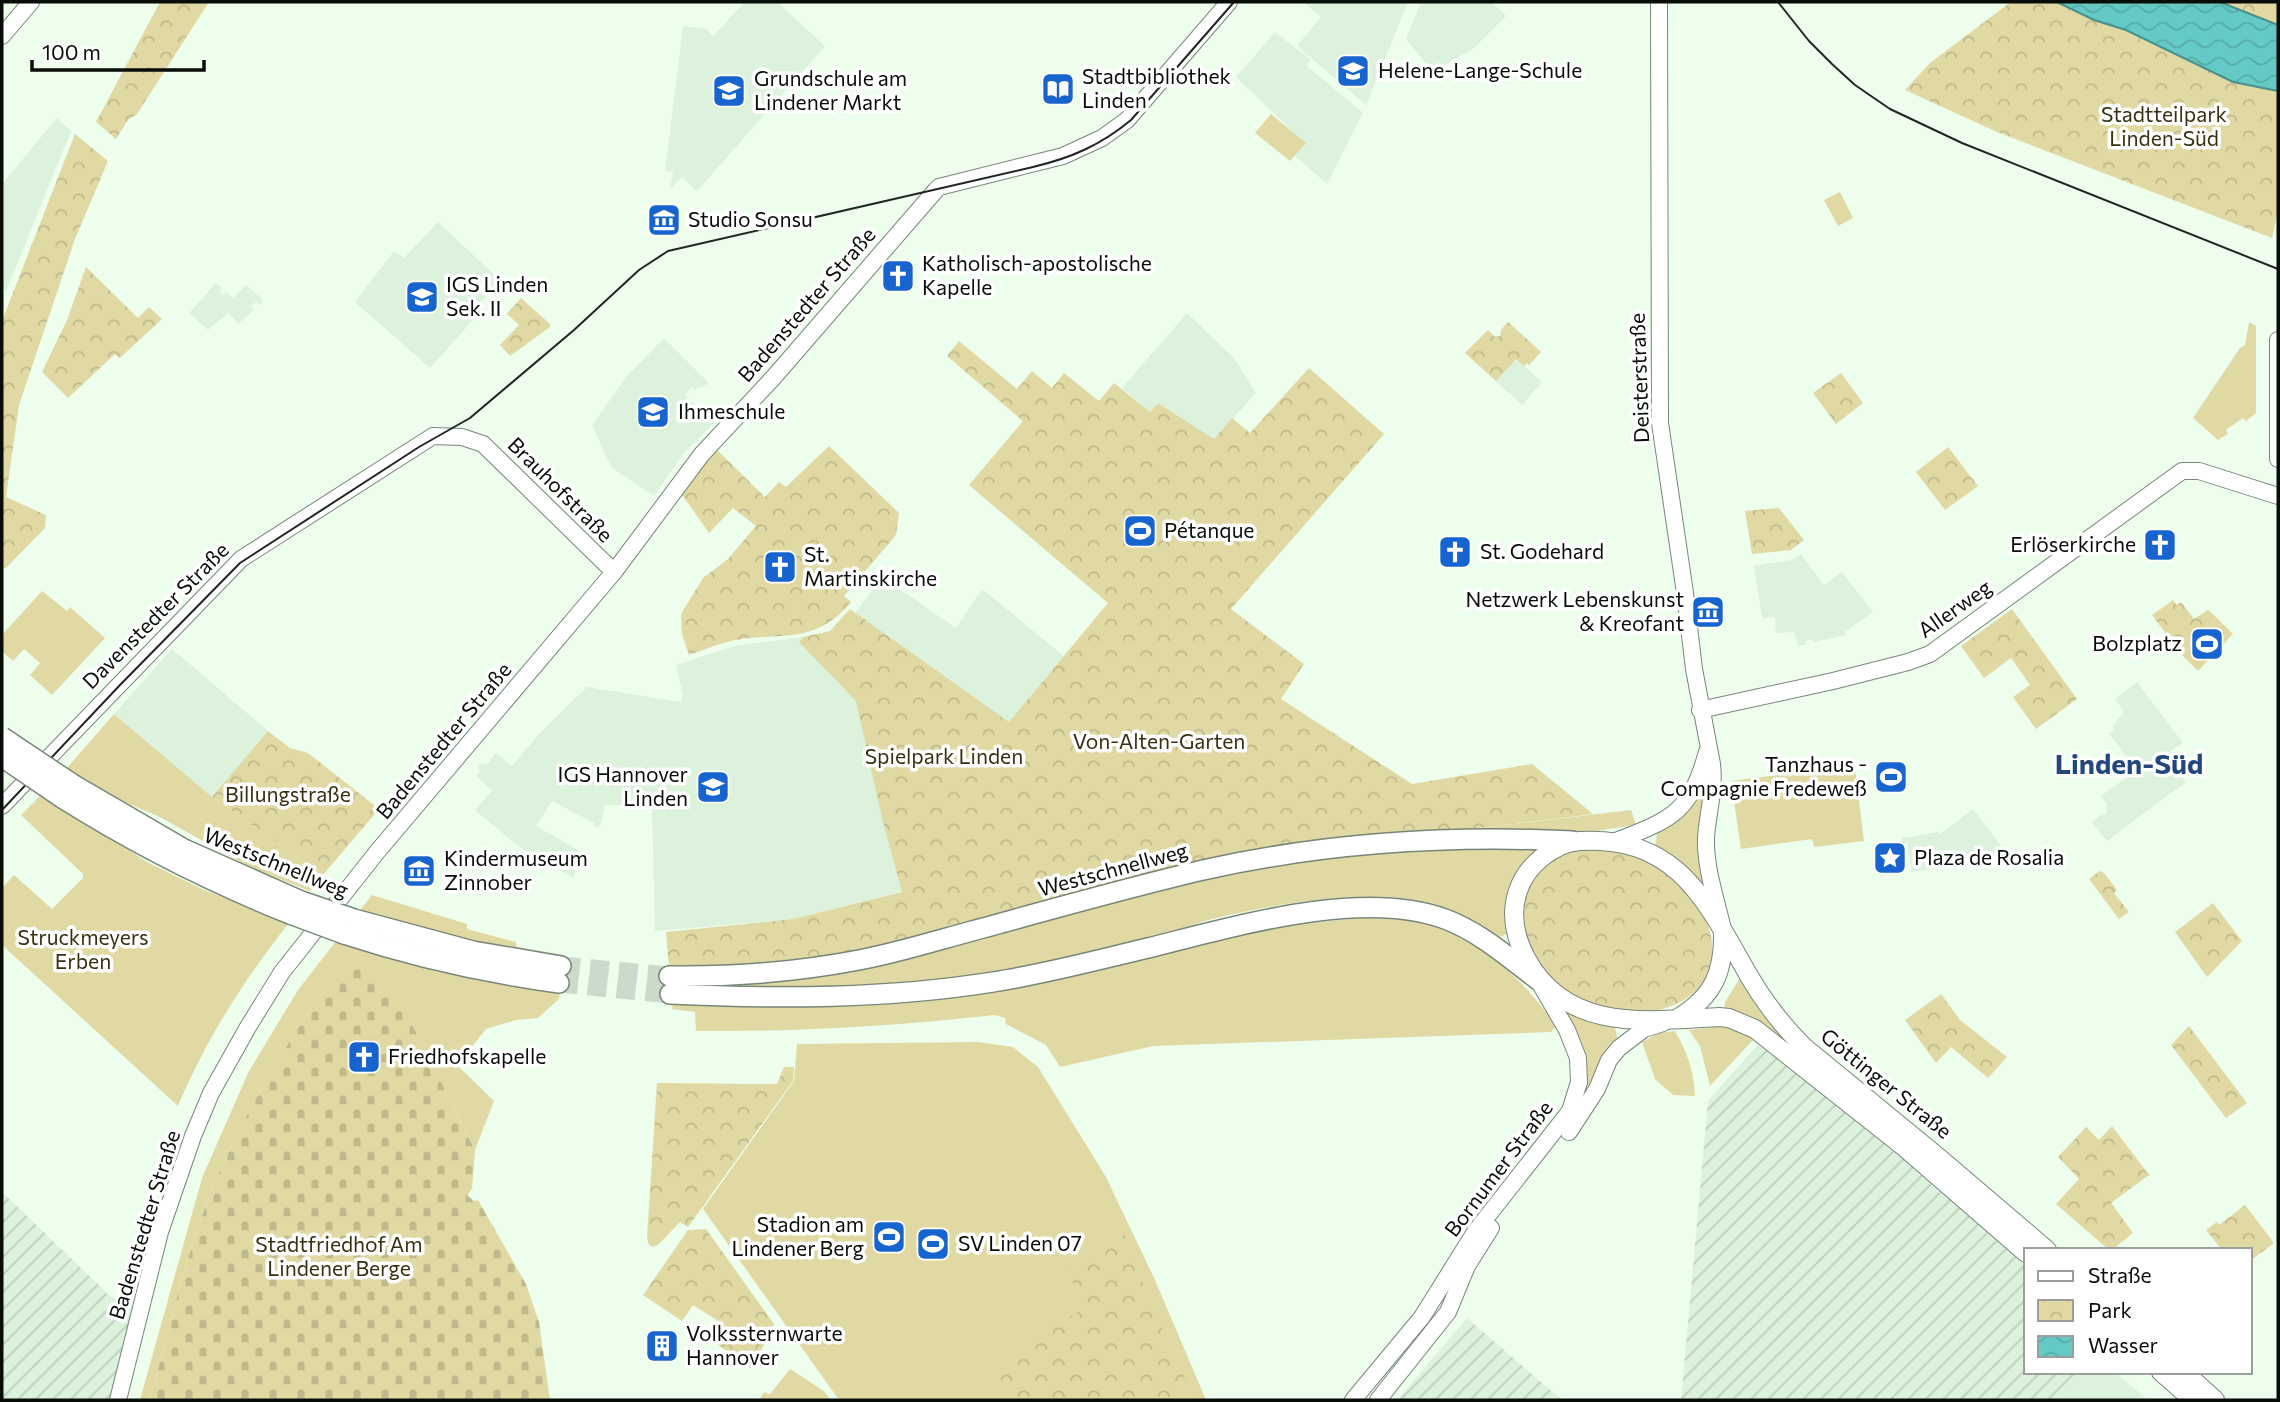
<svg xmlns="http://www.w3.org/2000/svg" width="2280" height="1402" viewBox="0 0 2280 1402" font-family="Commissioner,sans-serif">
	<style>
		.built { fill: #dcf2dd }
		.industrial { fill: url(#industrial-furrows) }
		.green { fill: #e0d9a3 }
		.cemetery { fill: url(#cemetery-stones) }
		.park { fill: url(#park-crowns) }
		.water { fill: url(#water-waves); stroke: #49918c; stroke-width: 2 }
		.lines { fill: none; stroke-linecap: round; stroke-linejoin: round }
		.highway-tunnel { stroke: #cbdacb; stroke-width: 19; stroke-dasharray: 19 10; stroke-linecap: butt }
		.secondary-casing { stroke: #778678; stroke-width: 18 }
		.primary-casing { stroke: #778678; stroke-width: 20 }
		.highway-casing { stroke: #778678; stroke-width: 22 }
		.secondary { stroke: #fff; stroke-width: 16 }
		.primary { stroke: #fff; stroke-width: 18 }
		.highway { stroke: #fff; stroke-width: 19 }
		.tram { stroke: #202620; stroke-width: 2 }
		.highway-bridge-casing { stroke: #778678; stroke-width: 22; stroke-linecap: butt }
		.highway-bridge { stroke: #fff; stroke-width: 19 }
		.labels { text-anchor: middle; stroke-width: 7; stroke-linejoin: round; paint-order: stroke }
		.poi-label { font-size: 21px; fill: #080d08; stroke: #fff; text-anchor: start }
		.park-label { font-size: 21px; fill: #35300f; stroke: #fff }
		.street-label { font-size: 21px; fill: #080d08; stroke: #fff }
		.district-label { font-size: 28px; font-weight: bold; fill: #23477c; stroke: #fff }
	</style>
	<defs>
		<pattern id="industrial-furrows" width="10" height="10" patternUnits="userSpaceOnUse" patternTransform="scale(1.75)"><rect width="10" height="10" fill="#dcf2dd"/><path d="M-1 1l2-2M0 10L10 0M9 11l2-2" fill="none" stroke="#bbcebc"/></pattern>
		<pattern id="cemetery-stones" width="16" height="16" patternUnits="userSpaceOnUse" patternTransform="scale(1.75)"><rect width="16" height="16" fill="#e0d9a3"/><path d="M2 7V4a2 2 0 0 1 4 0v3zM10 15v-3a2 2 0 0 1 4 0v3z" fill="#bfb98b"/></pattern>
		<pattern id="park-crowns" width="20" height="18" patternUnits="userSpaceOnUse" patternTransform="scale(1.75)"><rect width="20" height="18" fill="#e0d9a3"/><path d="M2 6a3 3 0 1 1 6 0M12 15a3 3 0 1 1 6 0" fill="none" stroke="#bfb98b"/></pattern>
		<pattern id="water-waves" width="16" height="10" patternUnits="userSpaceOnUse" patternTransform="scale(1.75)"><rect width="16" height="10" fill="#65cac5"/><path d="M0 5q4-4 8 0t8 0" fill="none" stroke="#56aca8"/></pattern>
	</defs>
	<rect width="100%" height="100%" fill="#edfeed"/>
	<!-- built -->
	<g class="built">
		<polygon points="745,2 777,2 825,46 697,191 682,177 670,189 673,172 665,171 683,26 706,29 713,36"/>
		<polygon points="1303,2 1408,2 1366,105 1297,46 1321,17"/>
		<polygon points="1421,2 1492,2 1506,16 1474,48 1433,72 1406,39"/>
		<polygon points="1275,32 1311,60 1307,66 1363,113 1327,184 1295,156 1305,143 1236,77"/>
		<polygon points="57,118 71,131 6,291 2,287 2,184"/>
		<polygon points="438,222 501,281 469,315 473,320 430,368 355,302 394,251 404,258"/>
		<polygon points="216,283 222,288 219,293 223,295 226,292 233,298 246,285 262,299 262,303 259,305 256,302 251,306 254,310 238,324 228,313 208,330 189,313"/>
		<polygon points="1187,313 1234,358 1256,393 1214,439 1158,403 1150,412 1122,388"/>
		<polygon points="1508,322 1541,352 1529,365 1527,363 1524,366 1542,382 1522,405 1465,353 1488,330 1495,337 1500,336 1501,330"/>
		<polygon points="664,338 709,383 700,388 698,387 695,390 692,387 685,395 714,423 683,454 654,496 611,467 592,425 627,376"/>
		<polygon points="1801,554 1824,585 1842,572 1873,612 1845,632 1846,635 1814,642 1813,639 1805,641 1806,644 1798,646 1794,632 1776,633 1775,617 1762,618 1754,566 1791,560"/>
		<polygon points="882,577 956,628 982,589 1064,656 1009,722 855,613"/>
		<polygon points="803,637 864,694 912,889 793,919 655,931 652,810 623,805 605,805 600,827 594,826 594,823 552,801 536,826 578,850 574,878 519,847 475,810 492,791 476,776 480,772 478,768 480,764 487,764 496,753 512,766 538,735 587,687 681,702 683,695 676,665 734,646"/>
		<polygon points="172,649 268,731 212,797 114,714"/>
		<polygon points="2137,682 2183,743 2157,760 2166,772 2174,767 2186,782 2107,841 2092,822 2102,814 2106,814 2107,804 2101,796 2131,774 2132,764 2109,733 2115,730 2113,726 2124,712 2115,699"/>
		<polygon points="1973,809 2001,846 1978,864 1969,860 1958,860 1938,868 1912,872 1907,843 1902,843 1902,838 1938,832 1939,835"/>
		<polygon points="2085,1372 2115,1372 2148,1400 2062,1400"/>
	</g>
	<!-- industrial -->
	<g class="industrial">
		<polygon points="1761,1041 2026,1259 2026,1372 2085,1372 2062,1400 1681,1400 1708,1101"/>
		<polygon points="2,1192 111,1297 140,1306 118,1400 2,1400"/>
		<polygon points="1467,1318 1562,1400 1397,1400"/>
	</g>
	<!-- green -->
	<g class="green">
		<polygon points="1271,114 1306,143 1290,161 1255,133"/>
		<polygon points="1840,192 1853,218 1838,226 1824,200"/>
		<polygon points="2249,322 2256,326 2256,413 2246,421 2243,418 2226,430 2228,434 2218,440 2193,418 2240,348 2245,345"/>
		<polygon points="42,591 67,611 70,607 105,638 52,695 30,675 40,663 24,649 13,661 2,651 2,635"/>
		<polygon points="2217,618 2233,634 2198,671 2181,654"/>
		<polygon points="114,714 212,797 323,875 310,891 248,866 158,816 112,797 67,768"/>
		<polygon points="1839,767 1840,772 1855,769 1864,841 1814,847 1812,839 1741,849 1731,781"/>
		<path d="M 1704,781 L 1708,781 L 1705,884 L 1701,885 L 1655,847 L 1657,833 C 1680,820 1694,805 1704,781 Z"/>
		<path d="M 41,795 L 149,863 L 204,890 L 289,923 C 244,980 206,1039 178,1106 L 2,945 L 2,888 L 14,875 L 52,909 L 83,878 L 83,874 L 21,815 Z"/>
		<polygon points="1631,810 1636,825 1575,834 1479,828"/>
		<path d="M 1465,847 L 1544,847 C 1520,878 1499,891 1508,933 L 1501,937 C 1481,925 1461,913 1440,906 C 1380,886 1280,903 1220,917 C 1202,921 1186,928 1169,933 C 1105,949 1038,965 973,975 C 875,992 776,988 677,987 L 788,981 L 834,974 L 1227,872 L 1316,857 Z"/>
		<path d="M 372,895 L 467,924 L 467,929 L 516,942 L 517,947 L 564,955 L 559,999 L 538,1018 L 516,1020 L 486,1029 L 457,1065 L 494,1101 L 475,1150 L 410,1020 L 336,973 C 285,1044 240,1119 208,1200 C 183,1265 168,1334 150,1400 L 140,1400 L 202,1178 L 249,1071 L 298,990 Z"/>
		<path d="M 1365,918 C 1388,919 1413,919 1435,926 C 1482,939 1530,987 1556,1026 L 1551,1032 L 1153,1046 L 1060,1067 L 1046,1045 L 1006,1024 L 1005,1018 L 995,1015 C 896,1026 796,1032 696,1031 L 695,1012 L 672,1009 L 673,1002 L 838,1004 L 1274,926 Z"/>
		<polygon points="1742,975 1796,1047 1792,1052 1724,1013 1725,1002"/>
		<polygon points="1567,1011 1581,1018 1615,1027 1617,1038 1603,1053 1589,1085 1585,1085 1583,1045 1565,1014"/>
		<polygon points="1723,1026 1754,1039 1710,1086 1700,1046 1689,1030"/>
		<path d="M 1675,1031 C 1687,1052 1694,1071 1695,1096 L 1673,1095 L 1655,1079 L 1642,1042 L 1659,1033 Z"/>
		<polygon points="978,1042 1013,1047 1038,1067 1106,1177 1155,1280 1206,1400 839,1400 703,1209 794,1081 797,1044"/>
		<polygon points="790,1369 824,1391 831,1400 759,1400 764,1392 770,1394"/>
	</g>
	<!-- cemetery -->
	<path class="cemetery" d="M 368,967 L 410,1020 L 475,1150 L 472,1189 L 467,1195 L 474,1201 L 478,1200 L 526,1284 L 539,1322 L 550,1400 L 150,1400 C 168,1334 183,1265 208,1200 C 240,1119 285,1044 336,973 Z"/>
	<!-- park -->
	<g class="park">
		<polygon points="160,2 209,2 137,114 128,120 116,139 96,122"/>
		<polygon points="2006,2 2278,2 2278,210 2272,238 1997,132 1905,90 1930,63 2008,4"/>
		<polygon points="75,134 108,161 75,239 19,405 6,497 46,515 45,528 5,569 2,566 2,321"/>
		<polygon points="86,267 138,318 149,307 162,319 120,358 115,354 68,398 42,372 67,320"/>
		<polygon points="521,298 550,324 550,327 510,356 500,345 519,325 507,314"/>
		<polygon points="1508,322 1541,352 1529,365 1527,363 1524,366 1516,359 1496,381 1465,353 1488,330 1495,337 1500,336 1501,330"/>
		<polygon points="959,341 1017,389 1032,371 1052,388 1064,373 1099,401 1114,383 1150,412 1158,403 1214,439 1232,418 1250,433 1309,368 1384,434 1231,609 1304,664 1281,699 1412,784 1532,764 1593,814 1201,862 911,940 859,951 779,964 669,968 666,932 793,919 902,892 882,818 856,701 799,642 803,637 830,631 850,609 1009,722 1108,603 969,485 1023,421 947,356"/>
		<polygon points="1841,373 1863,403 1836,424 1813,393"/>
		<path d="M 713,446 L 765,497 L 779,482 L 786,487 L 829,446 L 899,513 L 896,535 L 844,596 L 851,602 C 815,645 784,632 736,640 C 720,643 704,650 689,655 L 682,634 L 681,614 L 703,578 L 728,559 L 756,526 L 733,508 L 709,533 L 678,489 Z"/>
		<polygon points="1948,447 1978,486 1945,510 1916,472"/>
		<polygon points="1779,508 1804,540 1791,550 1752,554 1745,511"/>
		<polygon points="2173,600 2177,605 2181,602 2194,619 2208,610 2217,618 2181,654 2152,615"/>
		<polygon points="2012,609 2077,699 2036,729 2013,697 2030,685 2011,658 1984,678 1961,646"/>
		<polygon points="268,731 290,748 308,753 379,809 323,875 212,797"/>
		<path d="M 1611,847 C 1626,852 1644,855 1657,863 C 1663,866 1668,872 1673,876 C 1722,918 1734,990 1659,1010 C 1637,1016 1617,1013 1596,1006 C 1576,998 1558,990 1544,972 C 1532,956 1516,923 1521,903 C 1527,875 1551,853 1580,849 C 1590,847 1601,848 1611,847 Z"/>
		<polygon points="2100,871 2104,873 2117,890 2114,893 2129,912 2119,919 2089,879"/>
		<polygon points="2213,903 2242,941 2207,977 2175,932"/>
		<polygon points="1941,994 1960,1020 2007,1057 1988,1078 1951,1047 1936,1063 1905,1020"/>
		<polygon points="2189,1026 2247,1103 2226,1118 2171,1045"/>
		<polygon points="784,1067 794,1067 793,1081 688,1227 680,1222 659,1244 653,1247 649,1245 647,1238 657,1083 777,1084"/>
		<polygon points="2112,1126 2149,1175 2111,1203 2133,1233 2112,1250 2109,1250 2056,1204 2079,1179 2058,1157 2086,1127 2099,1140"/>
		<polygon points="2245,1205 2274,1243 2250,1261 2250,1250 2222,1250 2206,1230 2217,1222 2219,1225"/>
		<polygon points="706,1229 774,1324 753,1367 750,1368 710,1339 720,1322 693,1305 682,1321 643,1295 688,1230"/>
		<polygon points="1123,1231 1153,1310 1195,1400 1015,1400 994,1369 1088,1305 1064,1269"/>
	</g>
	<!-- water -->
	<polygon class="water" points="2057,2 2220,2 2278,25 2278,91 2233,82 2126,30 2094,20"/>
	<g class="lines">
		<!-- highway-tunnel -->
		<g class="highway-tunnel">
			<polyline points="561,966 669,976"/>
			<polyline points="559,983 670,994"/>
		</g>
		<defs>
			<g id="secondary">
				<path d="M 1659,2 L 1660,423 L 1685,593 L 1694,669 L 1712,764 C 1715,789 1708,812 1706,837 C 1705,866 1715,896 1722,925"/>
				<polyline points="2,36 31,2"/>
				<polyline points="2278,340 2278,459"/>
				<polyline points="1700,710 1833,681 1908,662 1930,654 2182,471 2199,471 2278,496"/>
				<polyline points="2,806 241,559 433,436 462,437 483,444 614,572"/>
				<path d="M 1616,841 C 1672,819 1690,813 1707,752"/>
				<polyline points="1569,1132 1597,1089 1609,1060 1619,1048 1644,1029 1663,1023"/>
				<polyline points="118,1400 160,1232 193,1136 211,1093 248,1027 282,972 377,852 614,572 702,454 773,378 936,190 939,187 1063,156 1102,138 1127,120 1229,2"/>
				<polyline points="1353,1400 1422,1317 1475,1232 1570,1111 1579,1082 1578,1058 1567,1030 1539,982"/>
				<polyline points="1378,1400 1448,1312 1467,1266 1491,1228"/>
			</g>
			<g id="primary">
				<path d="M 1678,1018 C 1714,996 1724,972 1723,931"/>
				<path d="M 2026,1253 L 1904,1147 L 1755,1029 L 1729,1018 L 1719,1017 C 1647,1021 1566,1033 1526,958 C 1515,937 1510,914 1518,891 C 1526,866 1553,843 1580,841 C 1678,835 1707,903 1749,976 C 1764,1002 1783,1026 1804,1047 L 1938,1157 L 2047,1250"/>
				<polyline points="2161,1372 2193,1400"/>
				<polyline points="2184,1372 2215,1400"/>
			</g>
			<g id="highway">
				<polyline points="74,785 184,849 301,901"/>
				<path d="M 62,798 C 135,844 210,882 290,914"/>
				<polyline points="354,919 473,951 561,966"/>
				<path d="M 344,934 C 414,957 485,973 559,983"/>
				<path d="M 669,976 C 733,977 796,972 859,960 C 897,953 935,941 972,931 C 1049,910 1126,888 1203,870 C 1324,843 1449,835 1572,841"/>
				<path d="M 670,994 C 779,999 886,999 993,982 C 1045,974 1097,960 1148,948 C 1233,927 1361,888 1445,919 C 1480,932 1509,958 1538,980"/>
			</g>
		</defs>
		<!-- secondary casing -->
		<use href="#secondary" class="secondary-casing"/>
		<!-- primary casing -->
		<use href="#primary" class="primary-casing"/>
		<!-- highway casing -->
		<use href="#highway" class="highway-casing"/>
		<!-- secondary -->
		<use href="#secondary" class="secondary"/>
		<!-- primary -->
		<use href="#primary" class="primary"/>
		<!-- highway -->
		<use href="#highway" class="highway"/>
		<!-- tram -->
		<g class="tram">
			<polyline points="1778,2 1809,41 1832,64 1855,85 1890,109 1962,143 2278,269"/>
			<path d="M 2,810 L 120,685 L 240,563 L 419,447 L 470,418 L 574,330 L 639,270 L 668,251 L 1033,167 C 1071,158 1101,145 1131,120 L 1234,2"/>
		</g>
		<defs>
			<g id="highway-bridge">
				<polyline points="2,737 74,785"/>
				<polyline points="2,757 62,798"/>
				<polyline points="301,901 354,919"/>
				<polyline points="290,914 344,934"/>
			</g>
		</defs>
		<!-- highway-bridge casing -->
		<use href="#highway-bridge" class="highway-bridge-casing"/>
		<!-- highway-bridge -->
		<use href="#highway-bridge" class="highway-bridge"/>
	</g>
	<!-- icons -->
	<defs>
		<symbol id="school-square" viewBox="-11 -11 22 22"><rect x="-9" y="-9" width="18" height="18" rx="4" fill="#1864cf" stroke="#fff"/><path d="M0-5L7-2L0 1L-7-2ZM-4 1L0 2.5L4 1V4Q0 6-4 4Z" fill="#fff"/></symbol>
		<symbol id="library-square" viewBox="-11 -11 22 22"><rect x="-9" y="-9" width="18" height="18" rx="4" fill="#1864cf" stroke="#fff"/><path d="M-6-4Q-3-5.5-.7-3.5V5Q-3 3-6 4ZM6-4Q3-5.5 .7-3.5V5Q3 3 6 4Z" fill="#fff"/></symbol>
		<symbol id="museum-square" viewBox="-11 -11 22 22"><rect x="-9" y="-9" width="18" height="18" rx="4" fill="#1864cf" stroke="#fff"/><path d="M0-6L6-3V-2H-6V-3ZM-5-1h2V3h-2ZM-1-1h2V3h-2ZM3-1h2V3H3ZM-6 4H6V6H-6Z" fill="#fff"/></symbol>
		<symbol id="church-square" viewBox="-11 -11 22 22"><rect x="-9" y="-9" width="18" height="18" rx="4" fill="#1864cf" stroke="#fff"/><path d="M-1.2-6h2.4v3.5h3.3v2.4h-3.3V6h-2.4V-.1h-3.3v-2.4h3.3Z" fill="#fff"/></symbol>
		<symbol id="stadium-square" viewBox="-11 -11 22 22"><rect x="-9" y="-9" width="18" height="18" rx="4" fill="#1864cf" stroke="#fff"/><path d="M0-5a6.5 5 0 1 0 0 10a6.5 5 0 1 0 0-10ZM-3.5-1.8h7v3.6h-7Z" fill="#fff"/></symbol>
		<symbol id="sight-square" viewBox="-11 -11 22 22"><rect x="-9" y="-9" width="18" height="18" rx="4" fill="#1864cf" stroke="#fff"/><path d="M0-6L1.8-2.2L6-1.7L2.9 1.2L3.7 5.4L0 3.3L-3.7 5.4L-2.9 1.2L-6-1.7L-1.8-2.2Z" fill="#fff"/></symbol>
		<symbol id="building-square" viewBox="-11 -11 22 22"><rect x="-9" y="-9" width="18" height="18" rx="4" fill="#1864cf" stroke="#fff"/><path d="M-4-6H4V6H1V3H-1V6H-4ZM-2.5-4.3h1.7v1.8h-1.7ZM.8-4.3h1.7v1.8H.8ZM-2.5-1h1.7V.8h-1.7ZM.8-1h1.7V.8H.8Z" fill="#fff"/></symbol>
	</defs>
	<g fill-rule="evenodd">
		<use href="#school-square" x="1334" y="52" width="38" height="38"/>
		<use href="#library-square" x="1039" y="70" width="38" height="38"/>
		<use href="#school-square" x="710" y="72" width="38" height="38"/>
		<use href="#museum-square" x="645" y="201" width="38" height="38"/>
		<use href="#church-square" x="879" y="257" width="38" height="38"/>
		<use href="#school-square" x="403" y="278" width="38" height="38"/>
		<use href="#school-square" x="634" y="393" width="38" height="38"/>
		<use href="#stadium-square" x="1121" y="512" width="38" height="38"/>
		<use href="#church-square" x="2141" y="526" width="38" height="38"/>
		<use href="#church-square" x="1436" y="533" width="38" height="38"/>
		<use href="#church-square" x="761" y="548" width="38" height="38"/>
		<use href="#museum-square" x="1689" y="593" width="38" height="38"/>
		<use href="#stadium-square" x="2188" y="625" width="38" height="38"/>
		<use href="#stadium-square" x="1872" y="758" width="38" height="38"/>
		<use href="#school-square" x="694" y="768" width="38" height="38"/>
		<use href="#sight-square" x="1871" y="839" width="38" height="38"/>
		<use href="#museum-square" x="400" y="852" width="38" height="38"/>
		<use href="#church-square" x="345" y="1038" width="38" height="38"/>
		<use href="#stadium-square" x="870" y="1218" width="38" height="38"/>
		<use href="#stadium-square" x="914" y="1225" width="38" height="38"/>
		<use href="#building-square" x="643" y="1327" width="38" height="38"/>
	</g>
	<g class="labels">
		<!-- poi labels -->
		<g class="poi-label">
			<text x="1378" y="78">Helene-Lange-Schule</text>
			<text x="1082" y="84">Stadtbibliothek<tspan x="1082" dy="24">Linden</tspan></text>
			<text x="754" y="86">Grundschule am<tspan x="754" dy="24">Lindener Markt</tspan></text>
			<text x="688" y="227">Studio Sonsu</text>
			<text x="922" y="271">Katholisch-apostolische<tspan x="922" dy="24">Kapelle</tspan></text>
			<text x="446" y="292">IGS Linden<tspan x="446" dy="24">Sek. II</tspan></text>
			<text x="678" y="419">Ihmeschule</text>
			<text x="1164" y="538">Pétanque</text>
			<text x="2136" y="552" text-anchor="end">Erlöserkirche</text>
			<text x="1480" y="559">St. Godehard</text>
			<text x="804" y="562">St.<tspan x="804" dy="24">Martinskirche</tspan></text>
			<text x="1684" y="607" text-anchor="end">Netzwerk Lebenskunst<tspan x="1684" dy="24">&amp; Kreofant</tspan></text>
			<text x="2182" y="651" text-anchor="end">Bolzplatz</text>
			<text x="1867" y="772" text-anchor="end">Tanzhaus -<tspan x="1867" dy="24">Compagnie Fredeweß</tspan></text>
			<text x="688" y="782" text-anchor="end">IGS Hannover<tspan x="688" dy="24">Linden</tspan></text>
			<text x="1914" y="865">Plaza de Rosalia</text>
			<text x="444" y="866">Kindermuseum<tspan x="444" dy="24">Zinnober</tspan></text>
			<text x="388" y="1064">Friedhofskapelle</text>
			<text x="864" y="1232" text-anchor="end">Stadion am<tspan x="864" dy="24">Lindener Berg</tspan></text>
			<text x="958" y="1251">SV Linden 07</text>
			<text x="686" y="1341">Volkssternwarte<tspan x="686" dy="24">Hannover</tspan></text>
		</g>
		<!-- park labels -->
		<g class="park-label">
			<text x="2164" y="122">Stadtteilpark<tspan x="2164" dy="24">Linden-Süd</tspan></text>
			<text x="1159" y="749">Von-Alten-Garten</text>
			<text x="944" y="764">Spielpark Linden</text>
			<text x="288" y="802">Billungstraße</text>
			<text x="83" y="945">Struckmeyers<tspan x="83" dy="24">Erben</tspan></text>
			<text x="339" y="1252">Stadtfriedhof Am<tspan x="339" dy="24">Lindener Berge</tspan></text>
		</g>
		<!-- street labels -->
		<g class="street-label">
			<text transform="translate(807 305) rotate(-49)" y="7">Badenstedter Straße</text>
			<text transform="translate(1640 378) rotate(-92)" y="7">Deisterstraße</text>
			<text transform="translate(560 490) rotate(45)" y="7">Brauhofstraße</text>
			<text transform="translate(1955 609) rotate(-35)" y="7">Allerweg</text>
			<text transform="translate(156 616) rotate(-45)" y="7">Davenstedter Straße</text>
			<text transform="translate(444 741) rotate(-50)" y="7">Badenstedter Straße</text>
			<text transform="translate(276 863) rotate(22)" y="7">Westschnellweg</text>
			<text transform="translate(1113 870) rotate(-15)" y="7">Westschnellweg</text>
			<text transform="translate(1886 1084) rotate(39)" y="7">Göttinger Straße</text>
			<text transform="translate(1499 1169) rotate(-53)" y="7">Bornumer Straße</text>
			<text transform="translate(145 1225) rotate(-73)" y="7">Badenstedter Straße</text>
		</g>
		<!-- district labels -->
		<g class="district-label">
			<text x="2129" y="774">Linden-Süd</text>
		</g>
	</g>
	<!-- border -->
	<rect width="2280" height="1402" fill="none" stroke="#080d08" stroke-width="7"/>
	<!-- legend -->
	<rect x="2024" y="1248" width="228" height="126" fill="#ffffff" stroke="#9c9e9c" stroke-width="2"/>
	<rect x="2038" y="1271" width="35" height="10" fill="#ffffff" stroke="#9c9e9c" stroke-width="2"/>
	<text x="2088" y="1283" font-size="21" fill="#080d08">Straße</text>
	<rect x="2038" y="1300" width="35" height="21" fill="url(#park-crowns)" stroke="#9c9e9c" stroke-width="2"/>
	<text x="2088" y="1318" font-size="21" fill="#080d08">Park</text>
	<rect x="2038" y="1336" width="35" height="21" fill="url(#water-waves)" stroke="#9c9e9c" stroke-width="2"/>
	<text x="2088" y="1353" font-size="21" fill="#080d08">Wasser</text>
	<!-- scale -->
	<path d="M32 60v10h172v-10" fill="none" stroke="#080d08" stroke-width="3.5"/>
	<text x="42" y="60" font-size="21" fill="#080d08" stroke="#ffffff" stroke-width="5" paint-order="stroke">100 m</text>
</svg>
